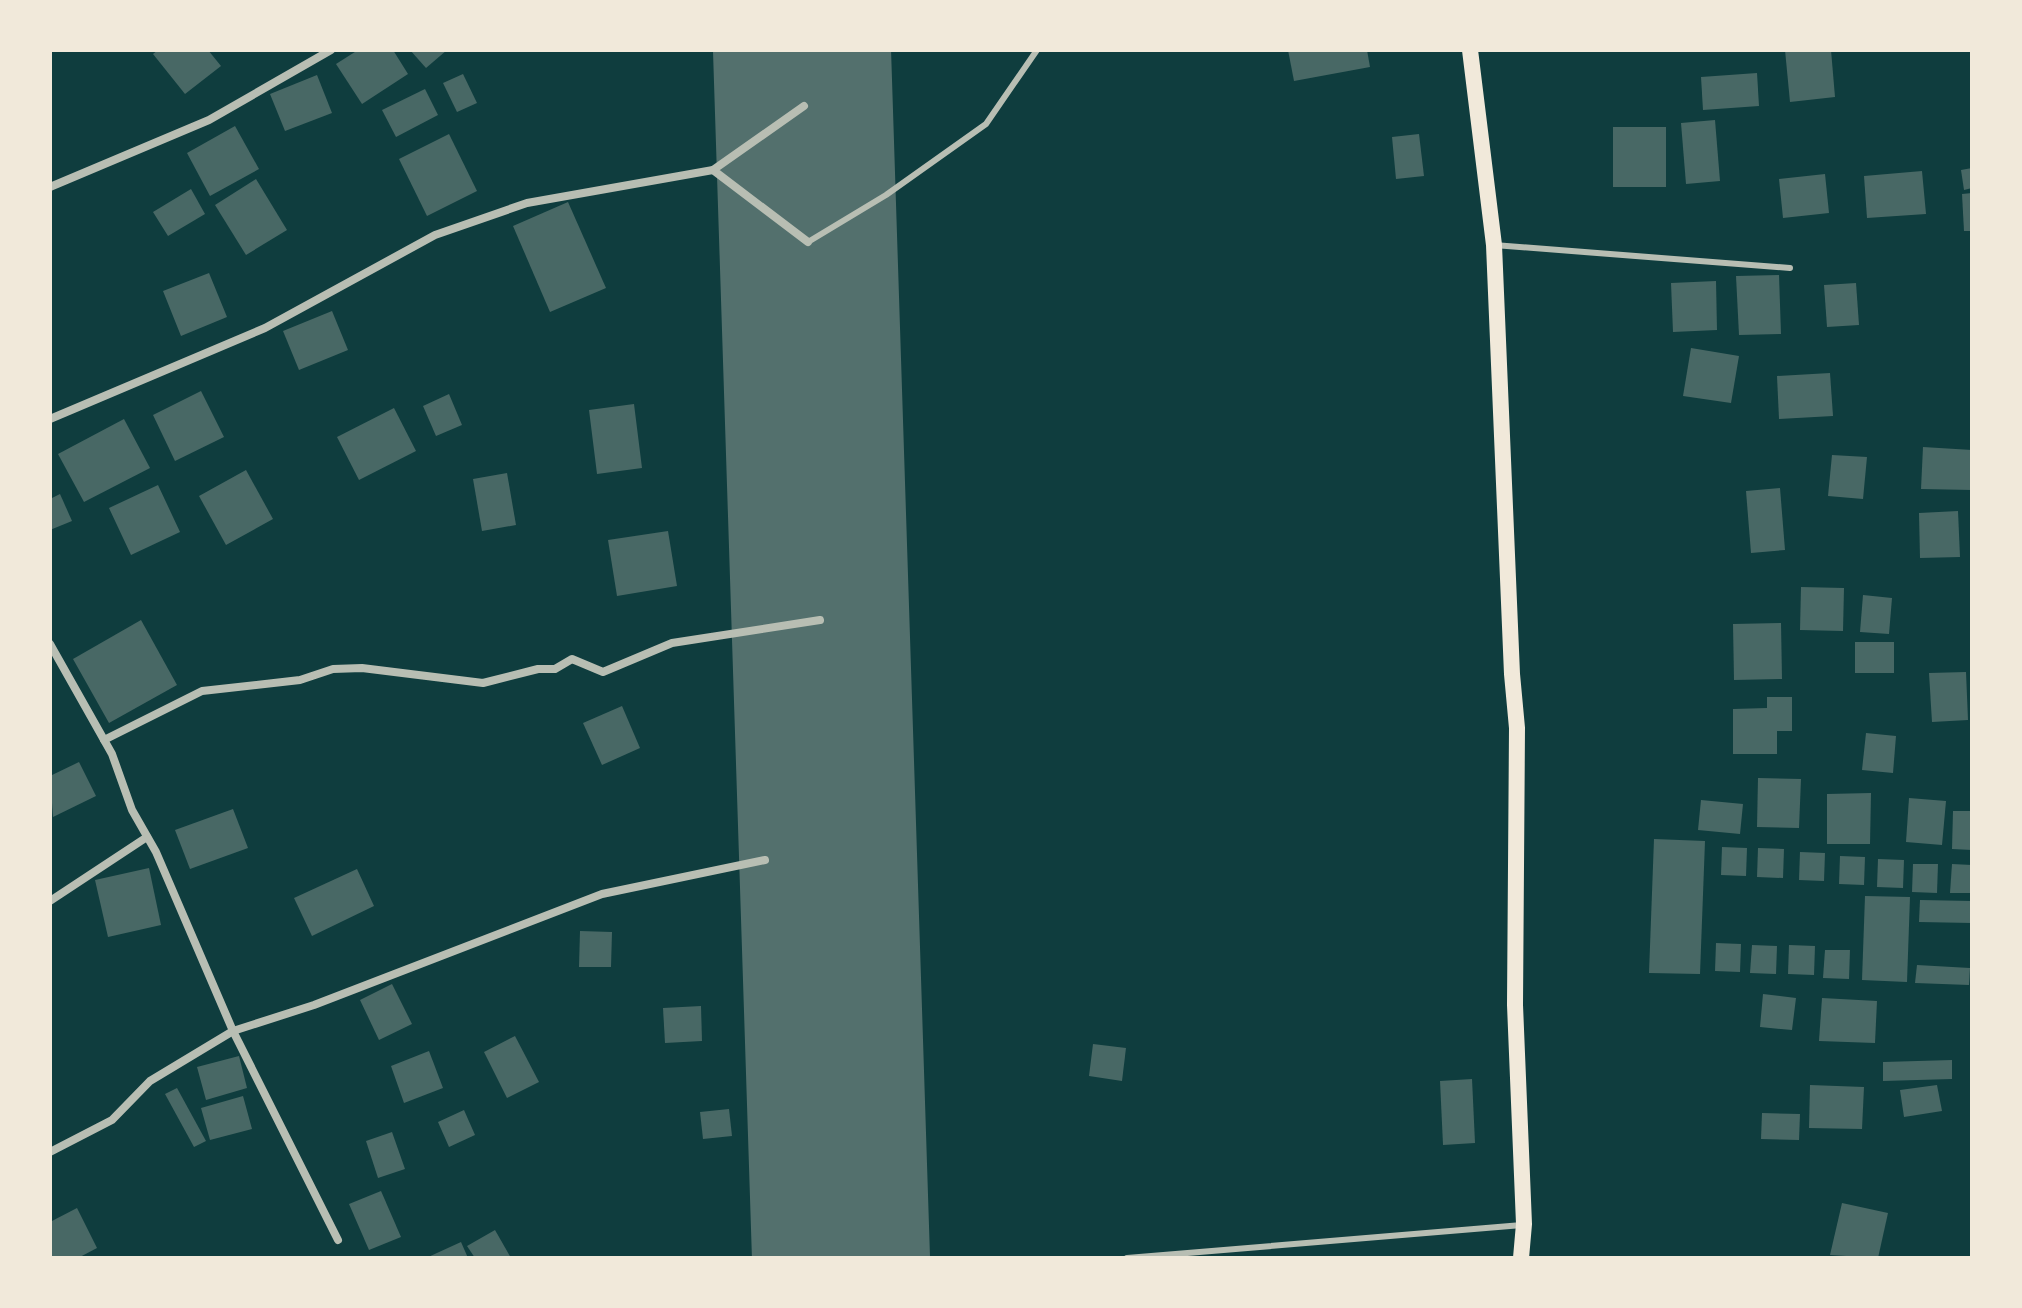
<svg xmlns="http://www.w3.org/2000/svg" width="2022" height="1308" viewBox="0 0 2022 1308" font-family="Mulish,sans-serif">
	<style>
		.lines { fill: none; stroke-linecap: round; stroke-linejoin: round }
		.runway { stroke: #53706d; stroke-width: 178 }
		.building { fill: #486865 }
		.service { stroke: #b8beb3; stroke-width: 6 }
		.minor { stroke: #b8beb3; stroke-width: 8 }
		.secondary { stroke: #f1e9da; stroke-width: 16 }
	</style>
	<rect width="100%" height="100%" fill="#0f3d3e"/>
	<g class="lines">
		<!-- runway -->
		<polyline class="runway" points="802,50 841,1258"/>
	</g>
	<!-- building -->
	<g class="building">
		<polygon points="158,50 208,50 221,66 185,94 153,54"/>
		<polygon points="358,50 393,50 408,74 362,104 336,64"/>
		<polygon points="410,50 447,50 426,68"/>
		<polygon points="1288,50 1367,50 1370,67 1294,81"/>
		<polygon points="1785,50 1831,50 1835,97 1790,102"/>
		<polygon points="1757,73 1759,106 1703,110 1701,77"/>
		<polygon points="463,74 477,103 457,112 443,83"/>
		<polygon points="317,75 332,113 285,131 270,94"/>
		<polygon points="425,89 438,115 396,137 382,110"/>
		<polygon points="1715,120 1720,181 1686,184 1681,123"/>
		<polygon points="235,126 259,169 210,196 187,153"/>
		<rect x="1613" y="127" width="53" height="60"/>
		<polygon points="449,134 477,191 427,216 399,159"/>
		<polygon points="1419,134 1424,176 1396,179 1392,137"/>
		<polygon points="1972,168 1972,188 1964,190 1961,170"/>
		<polygon points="1922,171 1926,214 1867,218 1864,176"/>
		<polygon points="1825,174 1829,213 1783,218 1779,179"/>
		<polygon points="256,179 287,230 246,255 215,205"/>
		<polygon points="191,189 205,214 168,236 153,212"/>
		<polygon points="1972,193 1972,231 1964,231 1962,194"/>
		<polygon points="568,202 606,288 550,312 513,226"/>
		<polygon points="209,273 227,317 181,336 163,291"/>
		<polygon points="1779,275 1781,334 1739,335 1736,276"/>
		<polygon points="1716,281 1717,330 1673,332 1671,283"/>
		<polygon points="1856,283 1859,325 1827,327 1824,285"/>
		<polygon points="332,311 348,350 299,370 283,331"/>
		<polygon points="1691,348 1739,356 1731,403 1683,396"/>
		<polygon points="1830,373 1833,416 1779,419 1777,376"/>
		<polygon points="201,391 224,437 175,461 153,415"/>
		<polygon points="449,394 462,425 436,436 423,406"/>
		<polygon points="634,404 642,468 597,474 589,410"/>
		<polygon points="394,408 416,451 359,480 337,437"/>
		<polygon points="124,419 150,468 84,502 58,454"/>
		<polygon points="1923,447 1972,450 1972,490 1921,489"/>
		<polygon points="1832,455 1867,457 1863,499 1828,496"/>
		<polygon points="246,470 273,519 226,545 199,496"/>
		<polygon points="507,473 516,525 482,531 473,479"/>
		<polygon points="158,485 180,532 131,555 109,508"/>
		<polygon points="1780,488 1785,550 1751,553 1746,491"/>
		<polygon points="60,494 72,521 50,530 50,499"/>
		<polygon points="1958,511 1960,557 1920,558 1919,513"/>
		<polygon points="668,531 677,586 617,596 608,540"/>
		<polygon points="1801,587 1844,588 1843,631 1800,630"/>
		<polygon points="1863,595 1892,598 1889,634 1860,632"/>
		<polygon points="141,620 177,685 109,723 73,659"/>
		<polygon points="1781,623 1782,679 1734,680 1733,624"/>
		<rect x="1855" y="642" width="39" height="31"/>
		<polygon points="1966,672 1968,720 1932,722 1929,673"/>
		<polygon points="1767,697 1792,697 1792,731 1777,731 1777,754 1733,754 1733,709 1767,708"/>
		<polygon points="622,706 640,748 602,765 583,723"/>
		<polygon points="1866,733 1896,736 1893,773 1862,770"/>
		<polygon points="79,762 96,796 53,817 50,776"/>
		<polygon points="1758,778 1801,779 1799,828 1757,827"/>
		<polygon points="1871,793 1870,844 1827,844 1827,794"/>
		<polygon points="1909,798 1946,801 1942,845 1906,842"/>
		<polygon points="1701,800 1743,804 1740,834 1698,830"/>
		<polygon points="233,809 248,848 190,869 175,830"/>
		<polygon points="1953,811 1972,811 1972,850 1952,849"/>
		<polygon points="1654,839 1705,841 1700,974 1649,973"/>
		<polygon points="1722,847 1747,848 1746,876 1721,875"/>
		<polygon points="1758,848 1784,849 1783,878 1757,877"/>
		<polygon points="1800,852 1825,853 1824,881 1799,880"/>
		<polygon points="1840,856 1865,857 1864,885 1839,884"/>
		<polygon points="1878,859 1904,860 1903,888 1877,887"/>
		<polygon points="1913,864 1938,864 1937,893 1912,892"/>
		<polygon points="1952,864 1972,865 1972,893 1950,893"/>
		<polygon points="149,868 161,925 108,937 95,880"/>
		<polygon points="357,869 374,906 312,936 294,898"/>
		<polygon points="1865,896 1910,897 1907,982 1862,980"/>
		<polygon points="1920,900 1972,901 1972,923 1919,922"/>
		<polygon points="580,931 612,932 611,967 579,967"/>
		<polygon points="1716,943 1741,944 1740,972 1715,971"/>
		<polygon points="1752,945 1777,946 1776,974 1750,973"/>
		<polygon points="1789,945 1815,946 1814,975 1788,974"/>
		<polygon points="1825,950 1850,950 1849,979 1823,978"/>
		<polygon points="1917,965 1970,968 1969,985 1915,983"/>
		<polygon points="392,984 412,1024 379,1040 360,1000"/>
		<polygon points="1763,994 1796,998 1792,1030 1760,1027"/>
		<polygon points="1822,998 1877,1001 1875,1043 1819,1041"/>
		<polygon points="701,1006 702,1041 665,1043 663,1008"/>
		<polygon points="515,1036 539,1082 507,1098 484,1052"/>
		<polygon points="1093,1044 1126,1048 1122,1081 1089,1076"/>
		<polygon points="429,1051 443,1088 404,1103 391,1066"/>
		<polygon points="239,1056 247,1088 206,1100 197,1067"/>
		<polygon points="1952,1060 1952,1079 1883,1081 1883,1062"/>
		<polygon points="1472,1079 1475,1143 1443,1145 1440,1081"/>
		<polygon points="1810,1085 1864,1087 1862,1129 1809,1128"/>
		<polygon points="1937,1085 1942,1111 1904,1117 1900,1090"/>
		<polygon points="177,1088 206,1141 194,1147 165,1094"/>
		<polygon points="243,1096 252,1129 210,1140 201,1108"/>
		<polygon points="729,1109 732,1136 703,1139 700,1112"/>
		<polygon points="464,1110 475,1135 449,1147 438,1122"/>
		<polygon points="1762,1113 1800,1114 1799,1140 1761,1139"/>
		<polygon points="392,1132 405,1169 378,1178 366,1141"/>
		<polygon points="381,1191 401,1237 369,1250 349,1204"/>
		<polygon points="1842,1203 1888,1213 1878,1258 1830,1255"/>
		<polygon points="77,1208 97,1248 78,1258 50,1258 50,1222"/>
		<polygon points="495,1230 511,1258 475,1258 467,1246"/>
		<polygon points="461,1242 468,1258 426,1258"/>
	</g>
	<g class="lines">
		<!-- service -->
		<g class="service">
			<polyline points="808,242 886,195 986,124 1037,50"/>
			<polyline points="1494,245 1790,268"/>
			<polyline points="1127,1258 1522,1225"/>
		</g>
		<!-- minor -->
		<g class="minor">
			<polyline points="804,106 713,170 808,242"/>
			<polyline points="50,187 209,120 331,50"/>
			<polyline points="50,419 265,328 435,235 527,203 713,170"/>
			<polyline points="50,644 112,754 132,810 156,852 233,1031 338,1240"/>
			<polyline points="104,740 202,691 300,680 333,669 362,668 483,683 538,669 555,669 572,659 603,672 672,643 820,620"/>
			<polyline points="50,901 147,837"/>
			<polyline points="50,1152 112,1120 150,1081 233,1031 314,1005 602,894 765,860"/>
		</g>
		<!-- secondary -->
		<polyline class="secondary" points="1470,50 1494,245 1512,674 1517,728 1515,1005 1524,1224 1521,1258"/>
	</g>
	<!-- border -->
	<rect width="2022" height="1308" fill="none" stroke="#f1e9da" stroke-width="104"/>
</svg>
